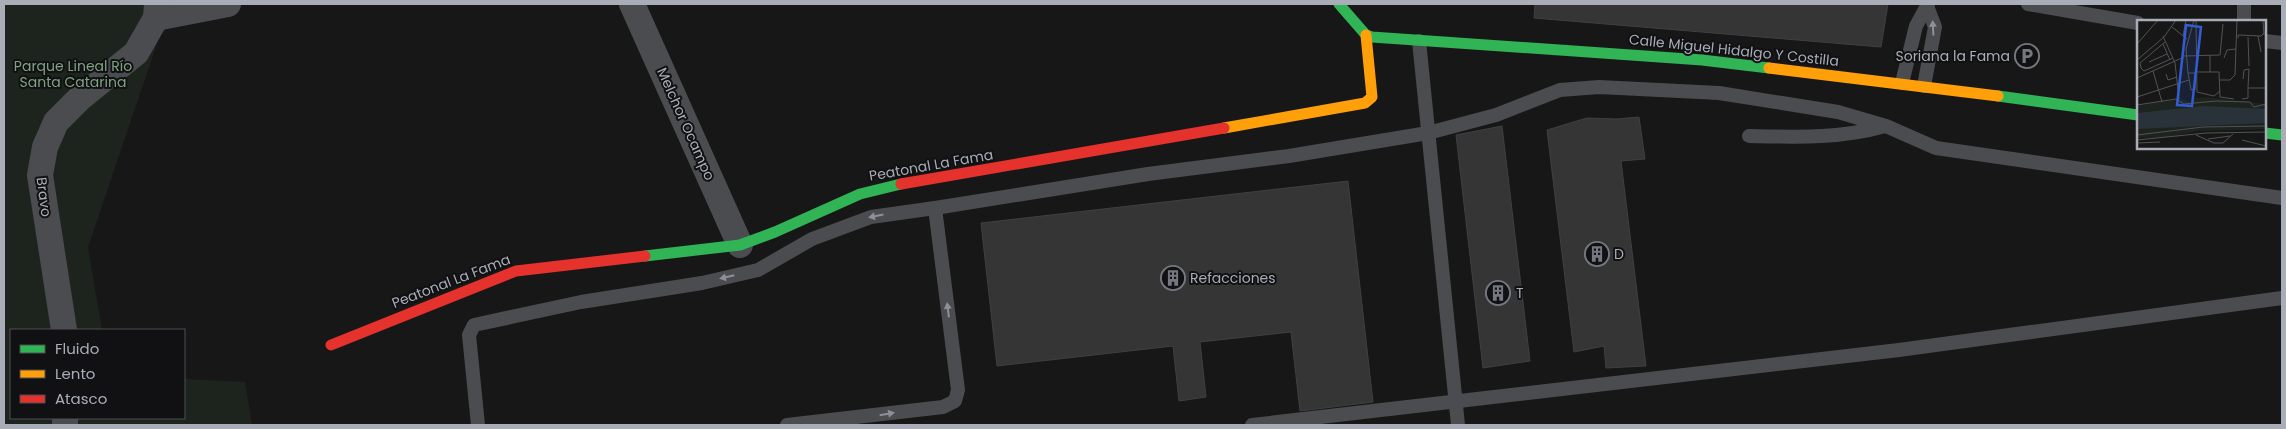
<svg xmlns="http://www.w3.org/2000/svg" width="2286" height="429" viewBox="0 0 2286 429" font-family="Poppins,sans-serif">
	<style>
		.green { fill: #1d241e }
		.building { fill: #353536; stroke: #3f4043 }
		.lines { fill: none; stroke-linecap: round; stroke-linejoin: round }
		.lane { stroke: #4b4c50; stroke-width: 14 }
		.street { stroke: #4b4c50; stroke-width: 26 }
		.fast { stroke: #30b455; stroke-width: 11 }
		.slow { stroke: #ff9f0a; stroke-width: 11 }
		.jam { stroke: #e5322d; stroke-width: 11 }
		.oneway { fill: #8c9099 }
		.labels { text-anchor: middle; stroke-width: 4; stroke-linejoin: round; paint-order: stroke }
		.street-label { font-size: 14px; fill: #a8adb8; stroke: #111113 }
		.poi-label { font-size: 14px; fill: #a8adb8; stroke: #111113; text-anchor: start }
		.park-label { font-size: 14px; fill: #7fa381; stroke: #111113 }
		.inset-road { fill: none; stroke: #515357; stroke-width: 1 }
		.view { fill: #325cd3; fill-opacity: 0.15; stroke: #325cd3; stroke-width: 2.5 }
		.inset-edge { fill: none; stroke: #a8adb8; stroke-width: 2.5 }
	</style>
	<rect width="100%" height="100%" fill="#171717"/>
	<!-- green -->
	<polygon class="green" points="4,4 159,4 164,23 88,247 102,330 11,330 11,418 184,418 184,379 245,382 252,425 4,425"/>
	<!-- building -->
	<g class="building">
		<polygon points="1535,4 1888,4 1881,47 1534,18"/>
		<polygon points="1639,117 1645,159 1621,161 1646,366 1606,368 1604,346 1574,352 1547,130 1587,118 1617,119"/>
		<polygon points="1502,126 1530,361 1483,368 1456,135"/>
		<polygon points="1348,181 1373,402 1300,411 1291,332 1200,342 1206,397 1179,401 1173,346 997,366 981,223"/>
	</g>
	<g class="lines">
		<!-- lane -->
		<g class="lane">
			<polyline points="2028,4 2138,23"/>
			<polyline points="2244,4 2244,21"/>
			<polyline points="1419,41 1458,425"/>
			<polyline points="2265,41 2282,43"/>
			<polyline points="1902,83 1916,26 1928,4"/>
			<polyline points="1924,86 1935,27 1927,6"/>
			<path d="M 1749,136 C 1795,137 1840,139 1885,126"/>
			<polyline points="935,208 1148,174 1289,156 1428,133 1496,115 1560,90 1599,87 1719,93 1838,112 1886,126 1936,148 2282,198"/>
			<polyline points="478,425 469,335 474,325 581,302 702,283 758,270 812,239 871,217 935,208 958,390 955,401 943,407 787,425"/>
			<polyline points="1252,425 1899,350 2282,298"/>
		</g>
		<!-- street -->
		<g class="street">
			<polyline points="632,4 740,245"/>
			<polyline points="156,18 228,4"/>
			<polyline points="64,330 40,175 45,147 56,122 79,99 136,53 156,18 157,4"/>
			<polyline points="65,418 65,425"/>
		</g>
		<!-- fast -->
		<g class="fast">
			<polyline points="1339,4 1366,35 1372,37 1702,60 1769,68"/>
			<polyline points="1998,96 2138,115"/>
			<polyline points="2265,133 2282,135"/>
			<polyline points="645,256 740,245 775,232 860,194 901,184"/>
		</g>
		<!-- slow -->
		<g class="slow">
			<polyline points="1769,68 1998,96"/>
			<polyline points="1224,128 1365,103 1372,97 1366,35"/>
		</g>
		<!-- jam -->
		<g class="jam">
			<polyline points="901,184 1224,128"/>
			<polyline points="331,345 516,271 645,256"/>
		</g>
	</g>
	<!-- one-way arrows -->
	<defs><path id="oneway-solid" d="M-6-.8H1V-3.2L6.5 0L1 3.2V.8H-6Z" transform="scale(1.25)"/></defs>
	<g class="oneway">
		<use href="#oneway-solid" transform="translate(1933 28) rotate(-93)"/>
		<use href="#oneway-solid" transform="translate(876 216) rotate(169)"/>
		<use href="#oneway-solid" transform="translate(727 277) rotate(167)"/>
		<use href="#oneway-solid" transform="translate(948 310) rotate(-97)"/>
		<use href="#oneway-solid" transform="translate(887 414) rotate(-10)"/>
	</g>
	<!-- icons -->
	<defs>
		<symbol id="parking-ring" viewBox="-11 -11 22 22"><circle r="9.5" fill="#111113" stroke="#757880" stroke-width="1.5"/><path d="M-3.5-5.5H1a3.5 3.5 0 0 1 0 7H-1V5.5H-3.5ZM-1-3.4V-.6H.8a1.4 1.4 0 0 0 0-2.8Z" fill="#757880"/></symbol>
		<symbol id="building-ring" viewBox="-11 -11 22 22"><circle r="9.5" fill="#111113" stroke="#757880" stroke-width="1.5"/><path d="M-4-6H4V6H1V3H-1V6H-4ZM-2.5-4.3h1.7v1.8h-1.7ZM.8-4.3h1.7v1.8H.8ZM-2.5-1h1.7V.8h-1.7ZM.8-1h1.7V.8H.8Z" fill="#757880"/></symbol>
	</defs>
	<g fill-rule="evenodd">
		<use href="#parking-ring" x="2013" y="42" width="28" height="28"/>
		<use href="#building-ring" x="1583" y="240" width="28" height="28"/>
		<use href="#building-ring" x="1159" y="264" width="28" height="28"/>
		<use href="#building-ring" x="1484" y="279" width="28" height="28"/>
	</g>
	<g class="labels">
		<!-- street labels -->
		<g class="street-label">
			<text transform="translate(1734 50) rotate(6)" y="5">Calle Miguel Hidalgo Y Costilla</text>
			<text transform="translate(686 124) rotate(66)" y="5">Melchor Ocampo</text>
			<text transform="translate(931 165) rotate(-10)" y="5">Peatonal La Fama</text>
			<text transform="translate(44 197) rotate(83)" y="5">Bravo</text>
			<text transform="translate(451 281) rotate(-21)" y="5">Peatonal La Fama</text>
		</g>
		<!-- poi labels -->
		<g class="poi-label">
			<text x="2010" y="61" text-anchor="end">Soriana la Fama</text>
			<text x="1614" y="259">D</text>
			<text x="1190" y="283">Refacciones</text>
			<text x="1516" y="298">T</text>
		</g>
		<!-- park labels -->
		<g class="park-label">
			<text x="73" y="71">Parque Lineal Río<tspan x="73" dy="16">Santa Catarina</tspan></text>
		</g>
	</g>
	<!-- overview -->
	<g transform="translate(2137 20)">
		<rect width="129" height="129" fill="#171717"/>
		<path d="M 69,77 L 129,84 L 129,109 L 60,111 L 32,117 L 0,118 L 0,86 L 42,79 L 54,82 L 55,78 Z" fill="#1d241e"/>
		<path d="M 67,86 L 129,89 L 129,103 L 0,109 L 0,93 Z" fill="#2a3239"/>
		<path class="inset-road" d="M 59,0 L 60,72 L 77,76 L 83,71M 126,0 L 127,15M 35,7 L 50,19M 26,16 L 38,43 L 42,79M 46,16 L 49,0M 121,16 L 124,32M 111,17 L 112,46M 101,18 L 101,15 L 124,16 L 127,13M 28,22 L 3,43 L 4,48 L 7,51 L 36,38M 0,24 L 21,0M 26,24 L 33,40M 47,36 L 83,35 L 86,4M 87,38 L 90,30 L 99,29M 0,40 L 27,17 L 39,0M 12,42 L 30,34M 16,51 L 25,82M 60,52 L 82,52 L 83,77 L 97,79M 73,52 L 73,35M 51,53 L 49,29 L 57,0M 51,53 L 58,53 L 58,70 L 54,70 ZM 29,54 L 31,60 L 40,57M 0,58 L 47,37M 106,59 L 107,50 L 112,49 L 111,68 L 129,68M 83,60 L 93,60 L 98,55 L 100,0M 0,77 L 52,60M 105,79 L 111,78 L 111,68M 0,85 L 39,79 L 47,84 L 79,81 L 113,82 L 117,87 L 129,84M 0,115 L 66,107 L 129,106M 59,115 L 77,123 L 86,123 L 96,114M 71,119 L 93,116M 0,120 L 69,113 L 129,112M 105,120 L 129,126M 0,123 L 23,122"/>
		<path class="view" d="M 49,5 L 64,7 L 55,86 L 40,85 Z"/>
		<rect width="129" height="129" class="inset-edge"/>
	</g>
	<!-- border -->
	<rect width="2286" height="429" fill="none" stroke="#a8adb8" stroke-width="10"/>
	<!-- legend -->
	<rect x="10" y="329" width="175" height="90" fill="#111113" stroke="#4d4f55"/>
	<rect x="20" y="345" width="25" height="8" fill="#30b455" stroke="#4d4f55"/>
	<text x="55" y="354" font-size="15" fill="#a8adb8">Fluido</text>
	<rect x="20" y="370" width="25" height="8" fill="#ff9f0a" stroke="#4d4f55"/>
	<text x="55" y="379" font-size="15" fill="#a8adb8">Lento</text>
	<rect x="20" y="395" width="25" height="8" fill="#e5322d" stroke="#4d4f55"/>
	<text x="55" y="404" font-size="15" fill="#a8adb8">Atasco</text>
</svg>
